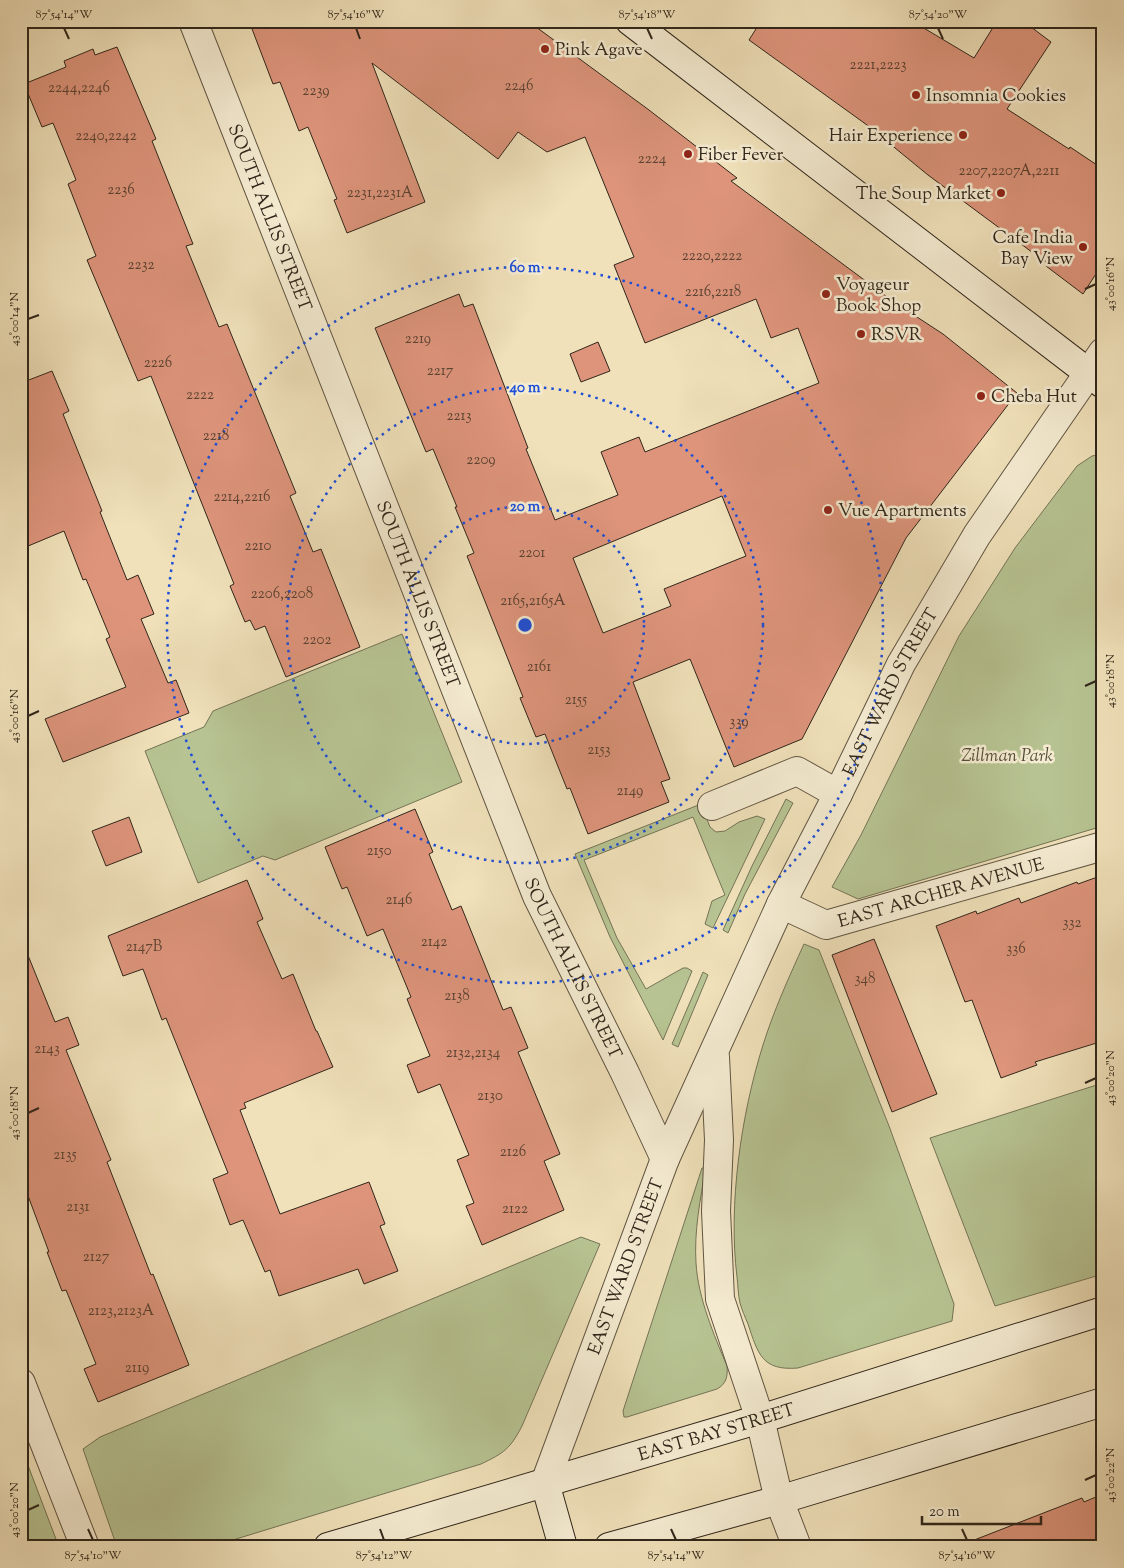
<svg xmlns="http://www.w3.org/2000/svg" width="1124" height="1568" viewBox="0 0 1124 1568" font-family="'Sorts Mill Goudy',serif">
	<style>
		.green { fill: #b7c392; stroke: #747456 }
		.building { fill: #dd947b; stroke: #30261a; fill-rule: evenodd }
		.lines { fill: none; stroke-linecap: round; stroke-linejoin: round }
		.street-casing { stroke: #605542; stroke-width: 30 }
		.secondary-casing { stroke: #30261a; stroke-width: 30 }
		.street { stroke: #f5ecd2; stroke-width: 28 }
		.secondary { stroke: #f5ecd2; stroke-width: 28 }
		.ticks { fill: none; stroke: #30261a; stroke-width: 2 }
		.ring { fill: none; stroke: #1d4ed8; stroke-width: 2.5; stroke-dasharray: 2.5 5 }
		.poi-dot { fill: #8f2418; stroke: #f5ecd2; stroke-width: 2 }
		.labels { text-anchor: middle; stroke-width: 5; stroke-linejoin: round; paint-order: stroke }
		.number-label { font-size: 15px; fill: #5b4232 }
		.poi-label { font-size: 18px; fill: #30261a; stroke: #f5ecd2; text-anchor: start }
		.street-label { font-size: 18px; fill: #30261a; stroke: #f5ecd2 }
		.park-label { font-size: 18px; font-style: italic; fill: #524d38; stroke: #f5ecd2 }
		.centre { fill: #1d4ed8; stroke: #f5ecd2; stroke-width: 2.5 }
		.ring-label { font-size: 15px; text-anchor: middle; font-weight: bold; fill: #1d4ed8; stroke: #f5ecd2; stroke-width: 5; stroke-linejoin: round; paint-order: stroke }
		.neatline { fill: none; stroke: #30261a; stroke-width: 2 }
		.ticks-label { font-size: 12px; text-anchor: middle; fill: #30261a }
	</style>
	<rect width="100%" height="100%" fill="#f0e1ba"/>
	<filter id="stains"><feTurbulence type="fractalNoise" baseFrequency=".004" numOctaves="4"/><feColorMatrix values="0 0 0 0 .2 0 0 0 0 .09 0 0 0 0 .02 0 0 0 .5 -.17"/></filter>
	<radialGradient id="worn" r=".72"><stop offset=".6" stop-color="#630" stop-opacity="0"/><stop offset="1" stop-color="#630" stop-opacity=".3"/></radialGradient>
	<!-- green -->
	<g class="green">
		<polygon points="1103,454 1103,826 858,899 832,887 861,835 959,636 1015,548 1077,466 1092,456"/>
		<polygon points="402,634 462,782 275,860 263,856 198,883 145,751 204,727 213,711"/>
		<polygon points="786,799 793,803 745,894 728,933 723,930 752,866"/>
		<polygon points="701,804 710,827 716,832 725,831 739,822 757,816 765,819 713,928 705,924 712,901 725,895 693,817 584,860 617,938 646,989 683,968 687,968 692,971 663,1040 610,937 575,854"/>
		<path d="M 804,944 L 819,950 L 889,1126 L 954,1304 L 952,1321 L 798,1368 C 762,1371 758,1354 748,1324 C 745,1317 742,1310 740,1303 C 738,1295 738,1285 737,1277 C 728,1205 741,1115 763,1045 C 774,1010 789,977 804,944 Z"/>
		<polygon points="703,972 708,975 678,1047 672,1044"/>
		<polygon points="1103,1083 1103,1274 995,1306 930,1138"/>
		<path d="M 702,1168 L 706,1168 C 700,1199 694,1232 696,1263 C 698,1298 714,1335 727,1366 C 728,1377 726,1384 717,1389 L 627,1417 L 624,1417 L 623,1411 Z"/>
		<path d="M 581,1237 L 600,1244 L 522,1426 C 510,1449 504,1453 481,1464 L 210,1547 L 117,1547 L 83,1449 L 100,1437 Z"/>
		<polygon points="21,1447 59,1547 21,1547"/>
	</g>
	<!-- building -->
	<g class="building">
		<path d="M 249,21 L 528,21 L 649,110 L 737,178 L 731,181 L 894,302 L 943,334 L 1017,393 L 906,538 L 802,739 L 734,767 L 690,659 L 633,682 L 670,779 L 661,782 L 669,802 L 588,834 L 570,788 L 567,789 L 545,734 L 536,737 L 520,698 L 523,697 L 467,556 L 474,553 L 455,507 L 457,507 L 433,449 L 426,452 L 375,328 L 459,294 L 464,307 L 473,304 L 528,448 L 526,449 L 555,520 L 618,495 L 601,452 L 639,437 L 645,452 L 819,383 L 798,328 L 771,338 L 756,299 L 645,343 L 614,265 L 634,257 L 585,137 L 547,152 L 518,132 L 498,159 L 372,63 L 425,202 L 347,233 L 334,200 L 337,199 L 308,127 L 299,131 L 280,82 L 273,84 ZM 722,496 L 746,556 L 664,589 L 671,606 L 603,633 L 573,558 Z"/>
		<polygon points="761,21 912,21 974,58 997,21 1023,21 1051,42 1007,109 1069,149 1070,147 1103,169 1103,263 1083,294 1046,266 1048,264 928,175 867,125 749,40"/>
		<polygon points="117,47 156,139 152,141 193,244 186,246 219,327 227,324 296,493 290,496 313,552 321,549 360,647 286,677 265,626 255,630 250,620 245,622 230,586 234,584 151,376 138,381 87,260 96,256 68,184 76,180 53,123 42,127 24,84 66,67 64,61 93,49 95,55"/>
		<polygon points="598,342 610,371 581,382 570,354"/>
		<polygon points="52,371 69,411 63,414 102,511 100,512 127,580 138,575 154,614 141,619 168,683 176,680 189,713 63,762 45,719 126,687 106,639 110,637 86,579 83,580 64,531 21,549 21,383"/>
		<polygon points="415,809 433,852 429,854 452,910 461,906 503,1010 511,1007 528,1048 518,1052 560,1154 544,1161 564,1210 482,1245 466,1206 474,1203 457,1160 469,1155 440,1084 418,1093 407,1065 430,1056 407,999 411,997 383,929 367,936 347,887 342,889 325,847"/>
		<polygon points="129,817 142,852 106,866 92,831"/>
		<polygon points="1103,875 1103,1041 1035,1062 1037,1065 1001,1078 972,1000 965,1002 936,926 976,911 977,914 1019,898 1021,903 1077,882 1078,884"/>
		<polygon points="247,880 263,919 257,922 282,979 293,974 316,1031 317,1031 333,1067 244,1103 246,1108 240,1110 280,1214 369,1182 385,1224 380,1226 398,1271 364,1284 358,1269 279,1296 270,1270 265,1272 243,1220 230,1225 213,1179 228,1173 166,1018 162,1020 143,969 123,976 108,936"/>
		<polygon points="874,939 937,1094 892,1112 832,955"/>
		<polygon points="21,943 23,943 55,1022 68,1017 79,1045 66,1050 111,1160 107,1162 151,1275 153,1274 189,1365 98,1402 84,1369 96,1364 66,1290 62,1291 47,1252 49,1252 21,1177"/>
		<polygon points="1103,1494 1103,1547 965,1547 964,1544 1082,1498 1084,1502"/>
	</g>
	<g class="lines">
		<defs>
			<g id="street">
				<path id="s1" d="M 193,21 L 537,896 L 625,1073 L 665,1159"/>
				<polyline points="712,806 797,771 838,794"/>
				<path id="s2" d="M 781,904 L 826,925 L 1103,846"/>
				<polyline points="715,1057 719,1140 716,1211 720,1299 760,1419 779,1500 797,1547"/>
				<polyline points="21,1383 85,1547"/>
				<path id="s3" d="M 545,1483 L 665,1159 L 781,904 L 838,794 L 901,664 L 977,535 L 1103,352"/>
			</g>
			<g id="secondary">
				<polyline points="630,21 1103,384"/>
				<polyline points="545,1483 563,1547"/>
				<path id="s4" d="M 328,1547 L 760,1419 L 1103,1311"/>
				<polyline points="609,1547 779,1500 1103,1402"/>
			</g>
		</defs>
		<!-- street casing -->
		<use href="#street" class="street-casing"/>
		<!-- secondary casing -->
		<use href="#secondary" class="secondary-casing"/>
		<!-- street -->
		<use href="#street" class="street"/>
		<!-- secondary -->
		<use href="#secondary" class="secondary"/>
	</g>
	<!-- ticks -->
	<path class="ticks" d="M 64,28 L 69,39M 356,28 L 360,39M 647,28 L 652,39M 938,28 L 943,39M 1085,289 L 1096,284M 28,319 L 39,315M 1085,686 L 1096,681M 28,716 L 39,711M 1085,1083 L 1096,1078M 28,1113 L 39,1108M 1085,1480 L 1096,1475M 28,1510 L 39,1505M 88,1529 L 93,1540M 380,1529 L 384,1540M 671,1529 L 676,1540M 962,1529 L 967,1540"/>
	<!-- distance rings -->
	<g class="ring">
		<circle cx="525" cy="625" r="119"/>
		<circle cx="525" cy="625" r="238"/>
		<circle cx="525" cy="625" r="358"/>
	</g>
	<!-- markers -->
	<g class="poi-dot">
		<circle cx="545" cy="49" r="5"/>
		<circle cx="916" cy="95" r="5"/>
		<circle cx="963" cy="135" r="5"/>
		<circle cx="688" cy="154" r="5"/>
		<circle cx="1001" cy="193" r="5"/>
		<circle cx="1083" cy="247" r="5"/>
		<circle cx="826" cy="294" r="5"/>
		<circle cx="861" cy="334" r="5"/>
		<circle cx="981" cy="396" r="5"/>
		<circle cx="828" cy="510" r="5"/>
	</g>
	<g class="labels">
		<!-- number labels -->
		<g class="number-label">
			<text x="878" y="69">2221,2223</text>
			<text x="519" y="90">2246</text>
			<text x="79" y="92">2244,2246</text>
			<text x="316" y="95">2239</text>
			<text x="106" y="140">2240,2242</text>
			<text x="652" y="163">2224</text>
			<text x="1009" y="175">2207,2207A,2211</text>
			<text x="121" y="194">2236</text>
			<text x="380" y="197">2231,2231A</text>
			<text x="712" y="260">2220,2222</text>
			<text x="141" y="269">2232</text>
			<text x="713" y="296">2216,2218</text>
			<text x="418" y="343">2219</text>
			<text x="158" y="367">2226</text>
			<text x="440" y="375">2217</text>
			<text x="200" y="399">2222</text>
			<text x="459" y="420">2213</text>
			<text x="216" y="440">2218</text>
			<text x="481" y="464">2209</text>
			<text x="242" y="501">2214,2216</text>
			<text x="258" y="550">2210</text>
			<text x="532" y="557">2201</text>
			<text x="282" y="598">2206,2208</text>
			<text x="533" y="605">2165,2165A</text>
			<text x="317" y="644">2202</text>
			<text x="539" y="671">2161</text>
			<text x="576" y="704">2155</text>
			<text x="739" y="726">339</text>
			<text x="599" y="754">2153</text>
			<text x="630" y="795">2149</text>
			<text x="379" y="855">2150</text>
			<text x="399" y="904">2146</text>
			<text x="1072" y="927">332</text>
			<text x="434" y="946">2142</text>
			<text x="144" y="951">2147B</text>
			<text x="1016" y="953">336</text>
			<text x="865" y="983">348</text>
			<text x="457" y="1000">2138</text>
			<text x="47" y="1053">2143</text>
			<text x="473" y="1057">2132,2134</text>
			<text x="490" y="1100">2130</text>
			<text x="513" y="1156">2126</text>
			<text x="65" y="1159">2135</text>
			<text x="78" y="1211">2131</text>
			<text x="515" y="1213">2122</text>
			<text x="96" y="1261">2127</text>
			<text x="121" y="1315">2123,2123A</text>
			<text x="137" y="1372">2119</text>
		</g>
		<!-- poi labels -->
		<g class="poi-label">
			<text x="555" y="55">Pink Agave</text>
			<text x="926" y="101">Insomnia Cookies</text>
			<text x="953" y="141" text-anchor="end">Hair Experience</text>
			<text x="698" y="160">Fiber Fever</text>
			<text x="991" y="199" text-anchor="end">The Soup Market</text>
			<text x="1073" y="243" text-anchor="end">Cafe India<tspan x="1073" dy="21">Bay View</tspan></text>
			<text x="836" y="290">Voyageur<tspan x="836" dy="21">Book Shop</tspan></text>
			<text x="871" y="340">RSVR</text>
			<text x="991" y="402">Cheba Hut</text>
			<text x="838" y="516">Vue Apartments</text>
		</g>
		<!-- street labels -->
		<g class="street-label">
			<text dy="6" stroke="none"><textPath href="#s1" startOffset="211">SOUTH ALLIS STREET</textPath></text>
			<text dy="6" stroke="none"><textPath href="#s1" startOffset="616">SOUTH ALLIS STREET</textPath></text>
			<text dy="6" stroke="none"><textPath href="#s3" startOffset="864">EAST WARD STREET</textPath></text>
			<text dy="6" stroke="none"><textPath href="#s2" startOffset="169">EAST ARCHER AVENUE</textPath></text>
			<text dy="6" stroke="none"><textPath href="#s1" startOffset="1021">SOUTH ALLIS STREET</textPath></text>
			<text dy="6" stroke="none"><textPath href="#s3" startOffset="231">EAST WARD STREET</textPath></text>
			<text dy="6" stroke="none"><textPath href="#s4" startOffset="405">EAST BAY STREET</textPath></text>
		</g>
		<!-- park labels -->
		<g class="park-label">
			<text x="1007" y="761">Zillman Park</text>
		</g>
	</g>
	<circle cx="525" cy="625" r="8" class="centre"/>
	<g class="ring-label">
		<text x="525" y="272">60 m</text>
		<text x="525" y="392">40 m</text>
		<text x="525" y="511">20 m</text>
	</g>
	<!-- margin -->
	<rect width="1124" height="1568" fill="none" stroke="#f0e1ba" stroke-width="55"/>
	<!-- scale -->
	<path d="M922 1516v8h119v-8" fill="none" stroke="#30261a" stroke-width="2.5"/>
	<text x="929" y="1516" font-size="15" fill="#30261a" stroke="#f5ecd2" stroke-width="4" paint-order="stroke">20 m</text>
	<rect x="28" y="28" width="1068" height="1512" class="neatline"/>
	<g class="ticks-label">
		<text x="64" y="18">87°54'14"W</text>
		<text x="356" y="18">87°54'16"W</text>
		<text x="647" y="18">87°54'18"W</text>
		<text x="938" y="18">87°54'20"W</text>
		<text transform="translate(1110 284) rotate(-90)" y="4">43°00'16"N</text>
		<text transform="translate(14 319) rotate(-90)" y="4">43°00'14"N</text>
		<text transform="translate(1110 681) rotate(-90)" y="4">43°00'18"N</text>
		<text transform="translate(14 716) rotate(-90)" y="4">43°00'16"N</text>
		<text transform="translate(1110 1078) rotate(-90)" y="4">43°00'20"N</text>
		<text transform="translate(14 1113) rotate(-90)" y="4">43°00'18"N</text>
		<text transform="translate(1110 1475) rotate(-90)" y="4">43°00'22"N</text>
		<text transform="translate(14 1510) rotate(-90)" y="4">43°00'20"N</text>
		<text x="93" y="1559">87°54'10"W</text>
		<text x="384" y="1559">87°54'12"W</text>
		<text x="676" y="1559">87°54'14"W</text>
		<text x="967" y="1559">87°54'16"W</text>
	</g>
	<rect width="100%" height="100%" filter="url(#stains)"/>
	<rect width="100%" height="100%" fill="url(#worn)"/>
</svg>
